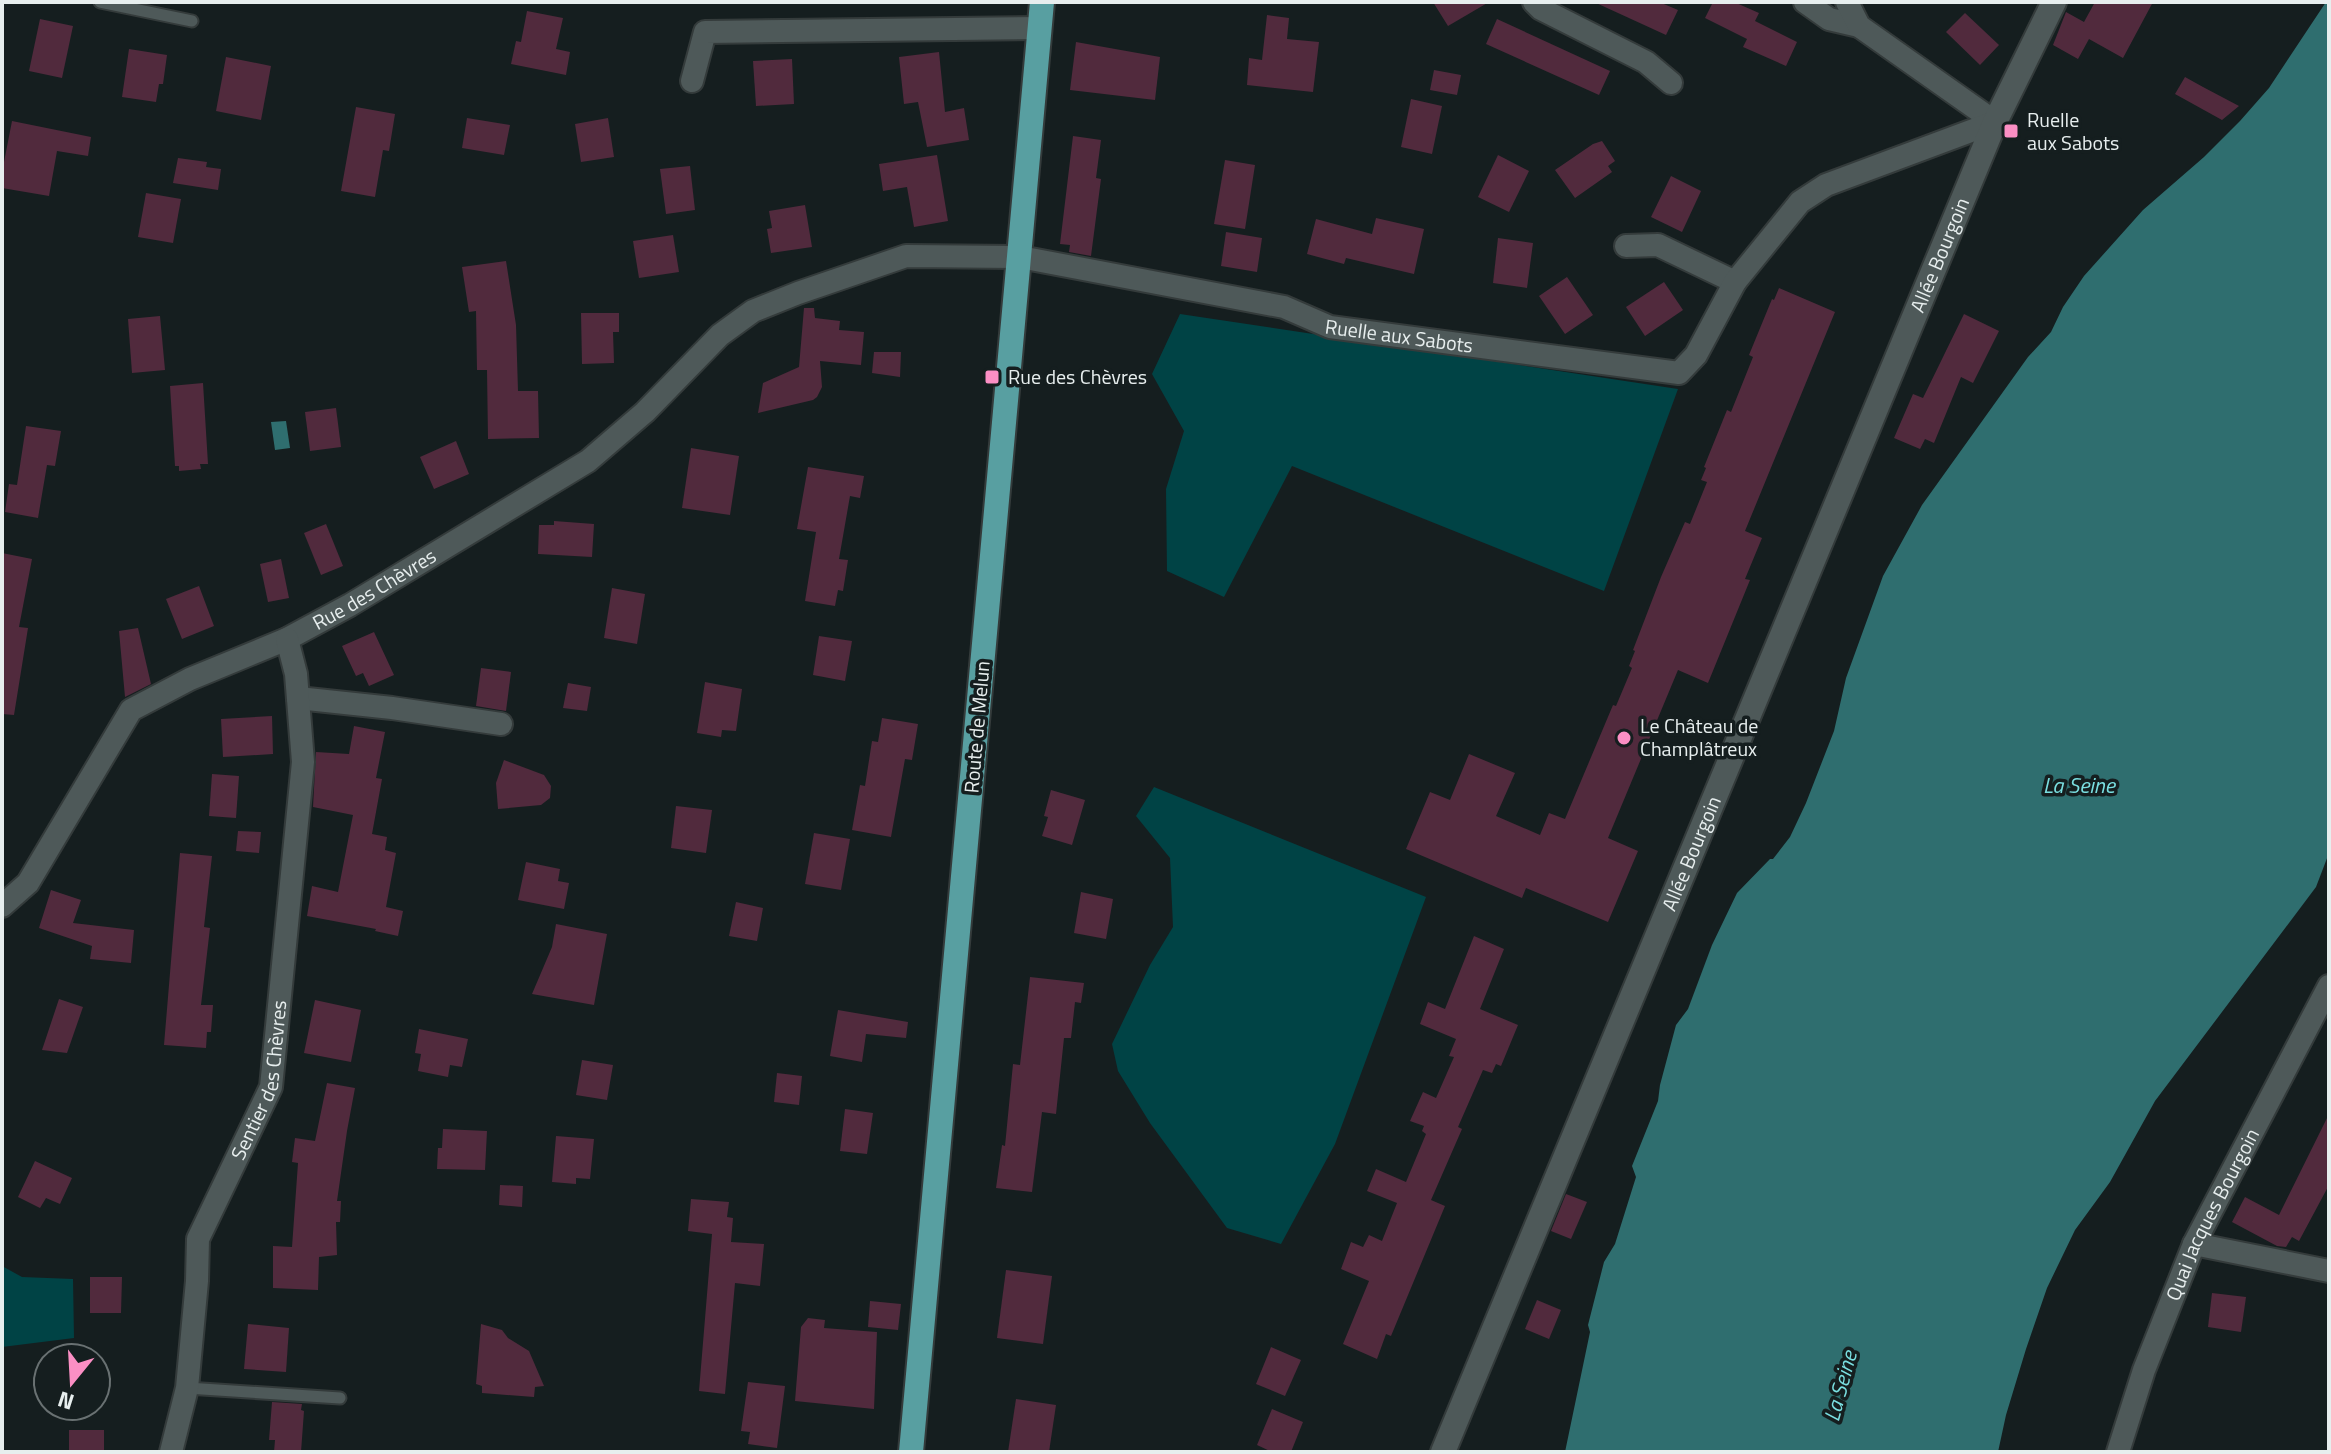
<svg xmlns="http://www.w3.org/2000/svg" width="2331" height="1454" viewBox="0 0 2331 1454" font-family="'Titillium Web',sans-serif">
	<style>
		.green { fill: #004345 }
		.water { fill: #2f6e6f }
		.building { fill: #512a3d }
		.lines { fill: none; stroke-linecap: round; stroke-linejoin: round }
		.lane-casing { stroke: #343b3b; stroke-width: 15 }
		.street-casing { stroke: #343b3b; stroke-width: 26 }
		.secondary-casing { stroke: #343b3b; stroke-width: 28 }
		.primary-casing { stroke: #343b3b; stroke-width: 28 }
		.lane { stroke: #4e5959; stroke-width: 11 }
		.street { stroke: #4e5959; stroke-width: 22 }
		.secondary { stroke: #4e5959; stroke-width: 24 }
		.primary { stroke: #589fa1; stroke-width: 24 }
		.poi-dot { fill: #fb8fc4; stroke: #151e1f; stroke-width: 3 }
		.labels { text-anchor: middle; stroke-width: 7; stroke-linejoin: round; paint-order: stroke }
		.poi-label { font-size: 20px; fill: #e7eeee; stroke: #151e1f; text-anchor: start }
		.street-label { font-size: 20px; fill: #e7eeee; stroke: #151e1f }
		.water-label { font-size: 22px; font-style: italic; fill: #7adfe1; stroke: #151e1f }
	</style>
	<rect width="100%" height="100%" fill="#151e1f"/>
	<!-- green -->
	<g class="green">
		<polygon points="1180,314 1678,389 1604,591 1292,466 1224,597 1167,571 1166,489 1184,431 1152,374"/>
		<polygon points="1154,787 1426,897 1335,1144 1281,1244 1227,1228 1150,1123 1118,1071 1112,1044 1150,965 1173,927 1170,858 1136,816"/>
		<polygon points="2,1266 22,1277 73,1279 74,1338 2,1347"/>
	</g>
	<!-- water -->
	<g class="water">
		<polygon points="2326,2 2329,2 2329,853 2316,887 2155,1101 2110,1182 2075,1230 2047,1288 2026,1349 2006,1415 1998,1452 1565,1452 1590,1332 1588,1325 1604,1262 1615,1244 1636,1177 1632,1166 1658,1101 1660,1085 1676,1025 1688,1009 1712,945 1737,893 1770,859 1773,859 1790,837 1806,803 1834,731 1846,678 1883,576 1922,505 2028,357 2051,332 2063,307 2084,276 2143,210 2204,157 2240,121 2269,88"/>
		<polygon points="286,421 290,448 275,450 271,422"/>
	</g>
	<!-- building -->
	<g class="building">
		<polygon points="1433,2 1489,2 1448,26"/>
		<polygon points="1594,2 1659,2 1678,10 1666,35"/>
		<polygon points="1713,2 1734,2 1759,13 1755,21 1797,42 1786,66 1743,47 1747,39 1705,18"/>
		<polygon points="2095,2 2153,2 2123,58 2089,39 2078,59 2053,45 2066,12 2084,22"/>
		<polygon points="527,11 563,18 556,49 570,52 566,75 511,64 516,41 521,42"/>
		<polygon points="1965,13 1999,45 1980,65 1946,32"/>
		<polygon points="1267,15 1289,18 1287,39 1319,42 1313,92 1247,85 1249,58 1262,60"/>
		<polygon points="40,19 73,26 62,78 29,71"/>
		<polygon points="1497,19 1610,71 1599,95 1486,44"/>
		<polygon points="1076,42 1160,57 1155,100 1070,90"/>
		<polygon points="129,49 167,55 163,84 159,84 156,102 122,97"/>
		<polygon points="939,52 945,112 964,108 969,140 927,147 918,102 904,104 899,57"/>
		<polygon points="226,57 271,66 261,120 216,111"/>
		<polygon points="792,59 794,104 756,106 753,61"/>
		<polygon points="1434,70 1461,75 1457,95 1430,90"/>
		<polygon points="2185,77 2203,87 2239,106 2222,120 2175,94"/>
		<polygon points="1411,99 1442,106 1432,154 1401,147"/>
		<polygon points="356,107 395,114 389,151 383,150 375,197 341,191"/>
		<polygon points="467,118 510,125 504,155 462,148"/>
		<polygon points="608,118 614,157 581,162 575,124"/>
		<polygon points="12,121 91,137 88,156 57,151 49,196 2,188 2,161 4,162"/>
		<polygon points="1073,136 1101,140 1096,178 1101,179 1091,256 1069,252 1070,245 1060,244"/>
		<polygon points="1602,141 1615,161 1608,166 1612,172 1575,198 1555,170 1593,144"/>
		<polygon points="937,155 948,221 914,227 907,187 883,191 879,164"/>
		<polygon points="1498,155 1529,171 1509,212 1478,197"/>
		<polygon points="178,158 207,162 206,167 221,169 218,190 173,183"/>
		<polygon points="1225,160 1255,165 1245,229 1214,224"/>
		<polygon points="690,166 695,210 666,214 660,169"/>
		<polygon points="1671,176 1701,191 1682,232 1651,217"/>
		<polygon points="146,193 181,199 173,243 138,237"/>
		<polygon points="805,205 812,247 771,253 767,229 772,228 769,211"/>
		<polygon points="1376,218 1424,229 1414,274 1346,258 1344,264 1307,254 1316,219 1372,234"/>
		<polygon points="1226,232 1262,238 1257,272 1221,266"/>
		<polygon points="673,235 679,272 639,278 633,241"/>
		<polygon points="1498,238 1533,243 1527,288 1493,283"/>
		<polygon points="506,261 516,325 518,391 538,391 539,438 488,439 487,370 477,370 476,311 469,312 462,267"/>
		<polygon points="1567,277 1593,315 1565,334 1539,296"/>
		<polygon points="1664,282 1683,310 1645,336 1626,307"/>
		<polygon points="1779,288 1835,312 1745,531 1762,538 1745,579 1750,580 1708,683 1678,670 1608,838 1638,851 1608,922 1526,888 1522,898 1406,849 1430,792 1450,800 1469,754 1515,773 1496,816 1540,835 1549,813 1565,819 1613,705 1616,706 1632,668 1629,666 1635,651 1633,650 1661,577 1685,522 1690,524 1707,482 1701,480 1706,468 1704,467 1727,410 1731,412 1753,357 1749,355 1772,299 1774,300"/>
		<polygon points="804,308 814,308 815,318 840,321 839,330 864,332 861,365 820,361 822,387 817,397 813,400 758,413 763,383 799,367"/>
		<polygon points="581,313 619,313 619,332 613,332 614,363 582,364"/>
		<polygon points="1964,314 1999,331 1973,383 1961,377 1934,443 1925,439 1920,449 1894,438 1913,394 1923,398"/>
		<polygon points="160,316 165,370 132,373 128,319"/>
		<polygon points="874,352 901,352 900,377 872,373"/>
		<polygon points="203,383 208,464 200,464 201,469 179,471 179,466 175,466 170,386"/>
		<polygon points="336,408 341,447 310,451 305,412"/>
		<polygon points="26,426 61,431 55,466 47,465 38,518 5,512 9,484 17,485"/>
		<polygon points="456,441 469,474 434,489 420,457"/>
		<polygon points="691,448 739,456 730,515 682,508"/>
		<polygon points="808,467 864,476 860,498 850,496 839,559 848,560 843,591 838,590 835,606 805,601 816,532 797,529"/>
		<polygon points="554,521 594,524 592,557 538,554 539,525 554,525"/>
		<polygon points="326,524 343,566 321,575 304,533"/>
		<polygon points="2,553 32,559 19,627 28,628 14,715 2,714"/>
		<polygon points="281,559 289,598 268,602 260,564"/>
		<polygon points="199,586 214,626 182,639 166,599"/>
		<polygon points="612,588 645,594 637,644 604,638"/>
		<polygon points="138,628 151,684 125,697 119,631"/>
		<polygon points="374,632 394,675 369,686 363,673 356,676 342,646"/>
		<polygon points="819,636 852,641 845,681 813,675"/>
		<polygon points="481,668 511,672 506,711 476,706"/>
		<polygon points="705,682 742,689 736,731 722,730 721,737 697,733"/>
		<polygon points="568,683 591,687 587,711 563,708"/>
		<polygon points="272,716 273,754 223,757 221,719"/>
		<polygon points="882,718 918,724 912,760 905,759 891,837 852,830 860,785 865,786 872,741 878,742"/>
		<polygon points="354,726 385,732 376,778 382,779 372,834 387,837 385,850 396,853 386,907 403,911 398,936 375,931 376,929 307,916 312,886 338,892 353,815 313,807 316,752 349,754"/>
		<polygon points="504,760 544,775 551,786 550,798 541,805 498,809 496,783"/>
		<polygon points="212,774 239,776 236,818 209,816"/>
		<polygon points="1051,790 1085,800 1072,845 1042,836 1048,817 1044,816"/>
		<polygon points="676,806 712,810 706,853 671,848"/>
		<polygon points="238,831 261,832 259,853 236,851"/>
		<polygon points="814,833 850,839 841,890 805,884"/>
		<polygon points="180,853 212,856 204,927 210,928 201,1005 213,1005 211,1032 207,1032 206,1048 164,1045"/>
		<polygon points="526,862 560,869 558,881 569,883 564,909 518,900"/>
		<polygon points="51,890 81,900 73,923 134,930 131,963 90,959 92,946 39,928"/>
		<polygon points="1081,892 1113,899 1106,939 1074,933"/>
		<polygon points="736,902 763,908 757,941 729,936"/>
		<polygon points="556,924 607,934 594,1005 532,994 552,947"/>
		<polygon points="1474,936 1504,949 1480,1009 1518,1025 1501,1066 1496,1064 1492,1073 1483,1070 1458,1127 1462,1129 1431,1200 1445,1206 1391,1336 1386,1334 1377,1359 1343,1344 1369,1281 1341,1269 1351,1242 1363,1247 1369,1235 1382,1241 1397,1203 1367,1191 1376,1169 1406,1182 1426,1134 1422,1131 1424,1126 1410,1121 1423,1092 1436,1098 1454,1057 1449,1056 1456,1039 1420,1024 1428,1002 1445,1009"/>
		<polygon points="1030,977 1084,983 1081,1003 1075,1002 1071,1038 1064,1038 1056,1114 1042,1112 1032,1192 996,1188 1002,1145 1005,1146 1013,1064 1020,1065"/>
		<polygon points="59,999 83,1007 67,1053 42,1050"/>
		<polygon points="315,1000 361,1010 351,1062 304,1053"/>
		<polygon points="838,1010 908,1022 906,1038 866,1034 862,1062 830,1056"/>
		<polygon points="419,1029 468,1039 462,1067 450,1065 448,1077 418,1071 421,1054 415,1053"/>
		<polygon points="582,1060 613,1065 607,1100 576,1095"/>
		<polygon points="777,1073 802,1076 799,1105 774,1102"/>
		<polygon points="327,1083 355,1088 347,1131 337,1201 341,1201 340,1222 336,1222 337,1255 319,1257 318,1290 273,1288 273,1246 292,1247 298,1163 292,1162 295,1138 315,1141"/>
		<polygon points="845,1109 873,1113 867,1154 840,1151"/>
		<polygon points="2329,1114 2329,1185 2299,1241 2292,1237 2286,1247 2277,1246 2232,1222 2245,1197 2279,1215"/>
		<polygon points="443,1129 487,1131 485,1170 437,1169 438,1148 442,1148"/>
		<polygon points="556,1136 594,1139 590,1179 576,1178 576,1184 552,1182"/>
		<polygon points="35,1161 72,1178 60,1204 46,1198 40,1208 18,1197"/>
		<polygon points="500,1185 523,1186 522,1207 499,1205"/>
		<polygon points="1566,1194 1587,1202 1571,1239 1551,1231"/>
		<polygon points="691,1199 729,1202 727,1217 733,1218 731,1242 764,1244 760,1286 735,1283 725,1394 699,1391 712,1234 688,1231"/>
		<polygon points="1006,1270 1052,1276 1043,1344 997,1338"/>
		<polygon points="90,1277 122,1277 121,1313 90,1313"/>
		<polygon points="2212,1293 2246,1297 2241,1332 2208,1327"/>
		<polygon points="1537,1300 1561,1310 1549,1339 1525,1329"/>
		<polygon points="870,1301 901,1304 898,1330 868,1327"/>
		<polygon points="808,1318 825,1320 824,1328 877,1332 874,1409 795,1401 801,1327"/>
		<polygon points="248,1324 289,1328 286,1372 244,1369"/>
		<polygon points="481,1324 502,1330 508,1338 529,1351 544,1386 535,1387 534,1397 482,1393 482,1386 476,1384"/>
		<polygon points="1271,1347 1301,1360 1285,1396 1256,1384"/>
		<polygon points="748,1382 785,1386 777,1448 748,1444 750,1432 741,1431"/>
		<polygon points="1016,1399 1056,1405 1049,1452 1008,1452"/>
		<polygon points="272,1402 302,1404 301,1410 304,1411 301,1452 274,1452 275,1440 269,1440"/>
		<polygon points="1272,1409 1303,1422 1291,1452 1272,1452 1257,1445"/>
		<rect x="69" y="1430" width="35" height="22"/>
	</g>
	<g class="lines">
		<defs>
			<g id="lane">
				<polyline points="100,2 192,21"/>
				<polyline points="187,1388 340,1398"/>
			</g>
			<g id="street">
				<polyline points="1534,2 1541,9 1646,62 1671,83"/>
				<polyline points="1805,2 1829,19 1859,26"/>
				<polyline points="1847,2 1859,26 1995,122"/>
				<polyline points="692,81 705,32 1040,28"/>
				<polyline points="1626,246 1658,245 1735,282"/>
				<polyline points="298,698 392,708 501,724"/>
				<path id="s1" d="M 2,906 L 28,883 L 131,710 L 190,679 L 287,639 L 350,605 L 588,461 L 645,412 L 720,335 L 753,311 L 798,293 L 906,256 L 1020,257 L 1284,307 L 1330,327 L 1679,373 L 1696,355 L 1735,282 L 1800,202 L 1826,185 L 1995,122"/>
				<polyline points="2194,1244 2329,1271"/>
				<path id="s2" d="M 171,1452 L 187,1388 L 197,1281 L 198,1239 L 271,1087 L 303,762 L 296,674 L 287,639"/>
				<path id="s3" d="M 2118,1452 L 2144,1370 L 2194,1244 L 2329,986"/>
			</g>
			<g id="secondary">
				<path id="s4" d="M 1443,1452 L 1995,122 L 2054,2"/>
			</g>
			<polyline id="primary" points="911,1452 1042,2"/>
		</defs>
		<!-- lane casing -->
		<use href="#lane" class="lane-casing"/>
		<!-- street casing -->
		<use href="#street" class="street-casing"/>
		<!-- secondary casing -->
		<use href="#secondary" class="secondary-casing"/>
		<!-- primary casing -->
		<use href="#primary" class="primary-casing"/>
		<!-- lane -->
		<use href="#lane" class="lane"/>
		<!-- street -->
		<use href="#street" class="street"/>
		<!-- secondary -->
		<use href="#secondary" class="secondary"/>
		<!-- primary -->
		<use href="#primary" class="primary"/>
	</g>
	<!-- markers -->
	<g class="poi-dot">
		<rect x="2003" y="123" width="16" height="16" rx="4"/>
		<rect x="984" y="369" width="16" height="16" rx="4"/>
		<circle cx="1624" cy="738" r="8"/>
	</g>
	<g class="labels">
		<!-- poi labels -->
		<g class="poi-label">
			<text x="2027" y="127">Ruelle<tspan x="2027" dy="23">aux Sabots</tspan></text>
			<text x="1008" y="384">Rue des Chèvres</text>
			<text x="1640" y="733">Le Château de<tspan x="1640" dy="23">Champlâtreux</tspan></text>
		</g>
		<!-- street labels -->
		<g class="street-label">
			<text dy="7" stroke="none"><textPath href="#s4" startOffset="1296">Allée Bourgoin</textPath></text>
			<text dy="7" stroke="none"><textPath href="#s1" startOffset="1646">Ruelle aux Sabots</textPath></text>
			<text dy="7" stroke="none"><textPath href="#s1" startOffset="508">Rue des Chèvres</textPath></text>
			<text transform="translate(977 727) rotate(-85)" y="7">Route de Melun</text>
			<text dy="7" stroke="none"><textPath href="#s4" startOffset="648">Allée Bourgoin</textPath></text>
			<text dy="7" stroke="none"><textPath href="#s2" startOffset="388">Sentier des Chèvres</textPath></text>
			<text dy="7" stroke="none"><textPath href="#s3" startOffset="256">Quai Jacques Bourgoin</textPath></text>
		</g>
		<!-- water labels -->
		<g class="water-label">
			<text x="2079" y="793">La Seine</text>
			<text transform="translate(1840 1386) rotate(-75)" y="8">La Seine</text>
		</g>
	</g>
	<!-- border -->
	<rect width="2331" height="1454" fill="none" stroke="#e7eeee" stroke-width="8"/>
	<!-- north arrow -->
	<g transform="translate(72 1382) rotate(198)"><circle r="38" fill="#151e1f" stroke="#697172" stroke-width="2"/>
	<path d="M0-6L14 30L0 20L-14 30Z" fill="#fb8fc4"/>
	<text y="-12" font-size="22" font-weight="bold" text-anchor="middle" fill="#e7eeee">N</text>
	</g>
</svg>
